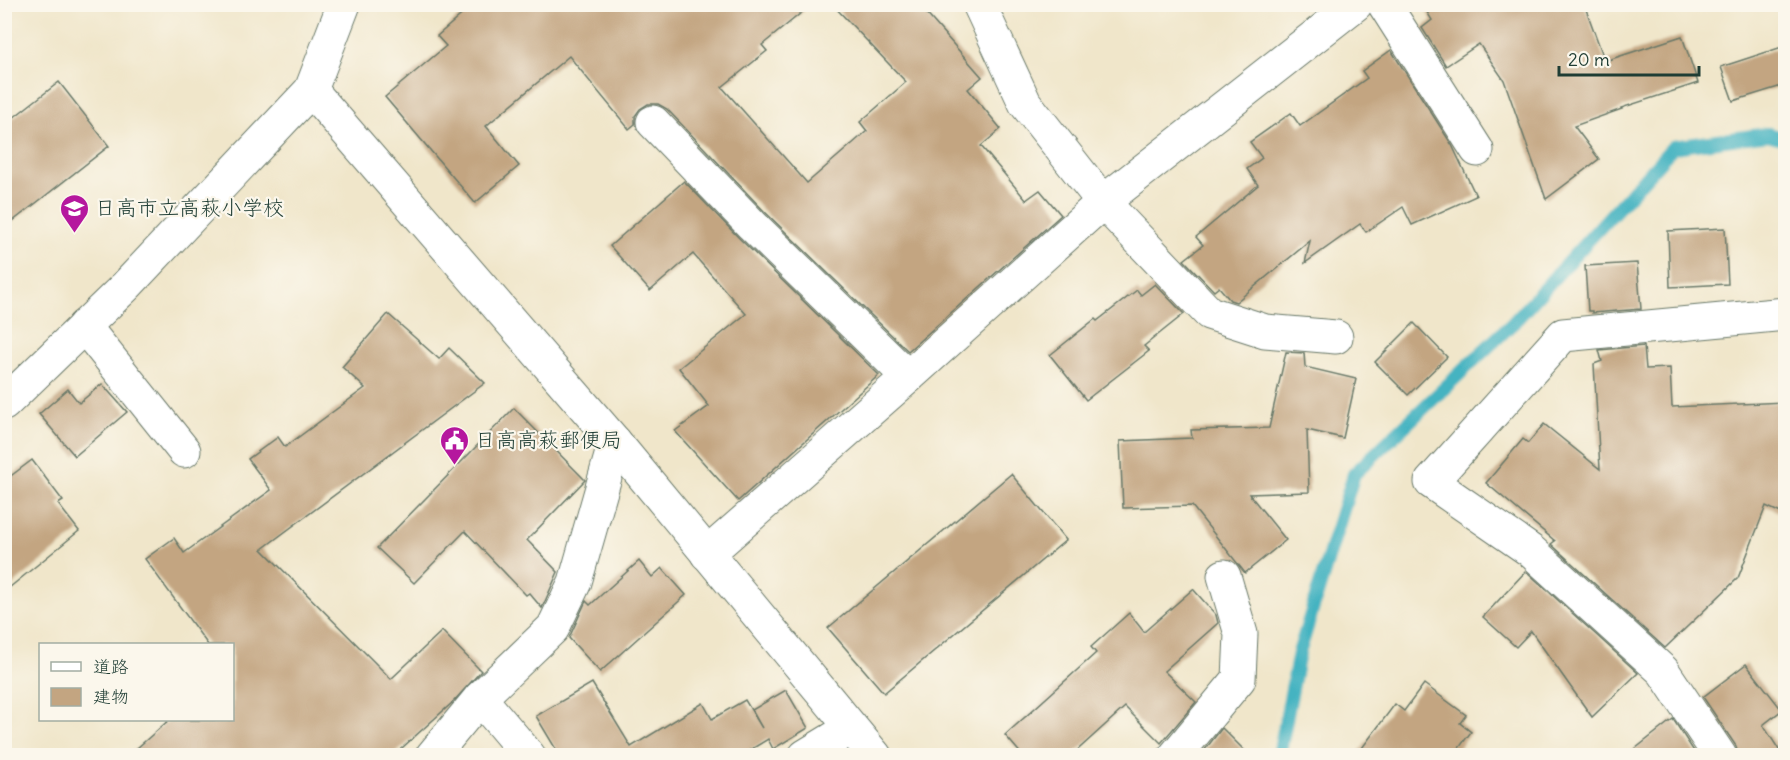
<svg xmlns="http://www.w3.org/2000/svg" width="1790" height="760" viewBox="0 0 1790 760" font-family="Delius,'Klee One',sans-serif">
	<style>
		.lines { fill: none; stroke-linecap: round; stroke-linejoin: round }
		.stream { stroke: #45b3c1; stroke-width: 14 }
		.building { fill: #c3a581 }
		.minor-casing { stroke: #687868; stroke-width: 35 }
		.minor { stroke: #fff; stroke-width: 33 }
		.labels { text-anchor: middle; stroke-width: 4.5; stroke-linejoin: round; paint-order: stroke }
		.poi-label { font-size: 21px; fill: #1f3d34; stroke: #fbf7ec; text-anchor: start }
	</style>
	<rect width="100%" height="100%" fill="#fbf7ec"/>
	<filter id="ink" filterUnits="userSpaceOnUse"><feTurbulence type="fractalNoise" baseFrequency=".0167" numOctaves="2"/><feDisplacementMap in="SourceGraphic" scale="12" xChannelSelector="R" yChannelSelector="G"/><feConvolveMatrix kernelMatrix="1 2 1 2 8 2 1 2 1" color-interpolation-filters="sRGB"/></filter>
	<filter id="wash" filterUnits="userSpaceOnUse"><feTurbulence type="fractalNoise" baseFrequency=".008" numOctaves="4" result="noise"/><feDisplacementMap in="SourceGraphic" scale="24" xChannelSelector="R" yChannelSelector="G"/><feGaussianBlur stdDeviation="1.35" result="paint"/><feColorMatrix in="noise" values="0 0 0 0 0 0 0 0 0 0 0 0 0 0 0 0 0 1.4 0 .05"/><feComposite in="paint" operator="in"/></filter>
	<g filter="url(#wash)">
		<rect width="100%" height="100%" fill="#f0e6ca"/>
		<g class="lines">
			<!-- stream -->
			<polyline class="stream" points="1279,756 1299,653 1354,474 1513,323 1673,147 1768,134 1786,139"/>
		</g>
		<g id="blocks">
			<!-- building -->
			<g class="building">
				<polygon points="474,4 812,4 762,45 767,51 722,87 807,183 867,131 860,122 906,82 832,4 918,4 982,77 968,89 1001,129 981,146 1026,200 1040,190 1061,215 908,351 765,212 667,109 658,104 648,104 640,109 635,116 635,124 629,129 569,56 486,126 519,166 475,203 385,97 446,46 437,36"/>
				<polygon points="1422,4 1584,4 1605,61 1682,36 1698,83 1621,108 1622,109 1574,126 1599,159 1546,199 1504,80 1479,44 1446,66 1422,28 1432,20"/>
				<polygon points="1785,46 1785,85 1733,101 1721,67"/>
				<polygon points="1391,50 1452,145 1476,196 1412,225 1403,207 1366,232 1360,224 1305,263 1310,241 1236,302 1230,300 1219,287 1214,291 1184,260 1203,245 1196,237 1258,185 1247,169 1262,158 1250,142 1291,113 1300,126 1367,78 1362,71"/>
				<polygon points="59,82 109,146 4,228 4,125"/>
				<polygon points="684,181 739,238 879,375 738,501 675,431 709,406 679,368 746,314 693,254 650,291 610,246"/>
				<polygon points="1725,228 1728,284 1670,287 1668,231"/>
				<polygon points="1637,263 1641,309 1592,313 1592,311 1588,311 1585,266"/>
				<polygon points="1155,284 1184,314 1144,346 1149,351 1086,400 1050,355 1095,319 1097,321 1137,290 1141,295"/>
				<polygon points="388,314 439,359 449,348 485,383 262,549 391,679 442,631 481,671 453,702 393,756 128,756 169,720 232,720 232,645 208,645 145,559 174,538 184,553 271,490 248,459 278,437 285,447 365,388 342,367"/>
				<polygon points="1414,323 1447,357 1408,395 1375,362"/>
				<polygon points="1644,346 1646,369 1670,368 1672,407 1785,402 1785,515 1766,506 1738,578 1665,648 1551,544 1555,541 1486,483 1523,439 1528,443 1544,424 1600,469 1594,364 1602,361 1599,350"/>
				<polygon points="1286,352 1304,353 1305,367 1356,379 1343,438 1307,430 1309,492 1249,494 1286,540 1245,573 1192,506 1123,508 1120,441 1192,438 1191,430 1269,428"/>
				<polygon points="102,384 127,412 75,456 39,414 68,389 79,403"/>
				<polygon points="514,408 585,480 527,540 558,572 542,608 529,593 526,595 465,531 414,583 377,548"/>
				<polygon points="32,460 63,501 58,504 79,531 4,592 4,481"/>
				<polygon points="1011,474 1066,540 884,693 828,628"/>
				<polygon points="639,561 652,577 662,568 686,595 600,672 569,638 586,601 590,605"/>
				<polygon points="1526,571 1638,673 1592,717 1531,631 1516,647 1483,617"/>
				<polygon points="1193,589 1216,615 1218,623 1164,671 1196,702 1161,743 1125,707 1071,756 1023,756 1005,735 1096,653 1091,647 1129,613 1144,632"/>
				<polygon points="1746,664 1782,710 1763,725 1783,756 1739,756 1736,746 1703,697"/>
				<polygon points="592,683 631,747 703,703 712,719 745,700 762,728 752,710 786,690 808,728 773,749 768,739 740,756 560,756 536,716"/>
				<polygon points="1424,684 1466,715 1460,723 1471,732 1453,756 1356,756 1395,704 1404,711"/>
				<polygon points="1673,719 1697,756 1626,756"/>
				<polygon points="1222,728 1250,756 1200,756"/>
			</g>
		</g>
	</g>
	<g filter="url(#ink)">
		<use href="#blocks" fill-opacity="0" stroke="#687868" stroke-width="1.5"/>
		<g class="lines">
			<defs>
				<g id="minor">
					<polyline points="979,4 1025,103 1103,202 1209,313 1265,331 1336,337"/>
					<polyline points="1384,4 1477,150"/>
					<polyline points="311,90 615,442 875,756"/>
					<polyline points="653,122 752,225 908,377"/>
					<polyline points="84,326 184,451"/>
					<polyline points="4,404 126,286 311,90 344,4"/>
					<polyline points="707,554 908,377 1103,202 1356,4"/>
					<polyline points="480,698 529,756"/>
					<polyline points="432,756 480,698 553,628 575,582 615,442"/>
					<polyline points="805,756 851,728"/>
					<polyline points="1175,756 1239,679 1241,634 1224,576"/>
					<polyline points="1720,756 1663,671 1531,551 1431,482 1563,335 1786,314"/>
				</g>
			</defs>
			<!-- minor casing -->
			<use href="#minor" class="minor-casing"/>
			<!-- minor -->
			<use href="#minor" class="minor"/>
		</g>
	</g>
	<!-- icons -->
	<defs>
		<symbol id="school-pin" viewBox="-11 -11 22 30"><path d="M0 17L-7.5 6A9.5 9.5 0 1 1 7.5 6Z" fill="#b5179e" stroke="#fbf7ec"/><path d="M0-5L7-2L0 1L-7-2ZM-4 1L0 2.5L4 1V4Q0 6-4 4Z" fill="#fff"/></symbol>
		<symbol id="civic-pin" viewBox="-11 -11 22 30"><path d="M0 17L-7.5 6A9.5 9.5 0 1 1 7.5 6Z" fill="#b5179e" stroke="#fbf7ec"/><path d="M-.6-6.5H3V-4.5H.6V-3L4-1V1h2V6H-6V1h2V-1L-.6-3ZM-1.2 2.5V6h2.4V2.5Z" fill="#fff"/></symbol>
	</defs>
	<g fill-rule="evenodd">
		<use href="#school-pin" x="58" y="192" width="33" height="45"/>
		<use href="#civic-pin" x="438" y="424" width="33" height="45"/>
	</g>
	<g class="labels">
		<!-- poi labels -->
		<g class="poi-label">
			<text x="95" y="215">日高市立高萩小学校</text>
			<text x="475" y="447">日高高萩郵便局</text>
		</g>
	</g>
	<!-- margin -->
	<rect width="1790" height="760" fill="none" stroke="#fbf7ec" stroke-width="24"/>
	<!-- legend -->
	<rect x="39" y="643" width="195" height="78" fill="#fbf7ec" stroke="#a3ada2" stroke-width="1.5"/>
	<rect x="51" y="662" width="30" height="9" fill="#ffffff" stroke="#a3ada2" stroke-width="1.5"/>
	<text x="93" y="673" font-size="18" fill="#1f3d34">道路</text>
	<rect x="51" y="688" width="30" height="18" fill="#c3a581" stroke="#a3ada2" stroke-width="1.5"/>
	<text x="93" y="703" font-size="18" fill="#1f3d34">建物</text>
	<!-- scale -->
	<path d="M1559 66v9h140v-9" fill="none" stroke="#1f3d34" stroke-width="3"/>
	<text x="1568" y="66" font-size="18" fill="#1f3d34" stroke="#fbf7ec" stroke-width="4.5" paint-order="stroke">20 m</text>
</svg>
